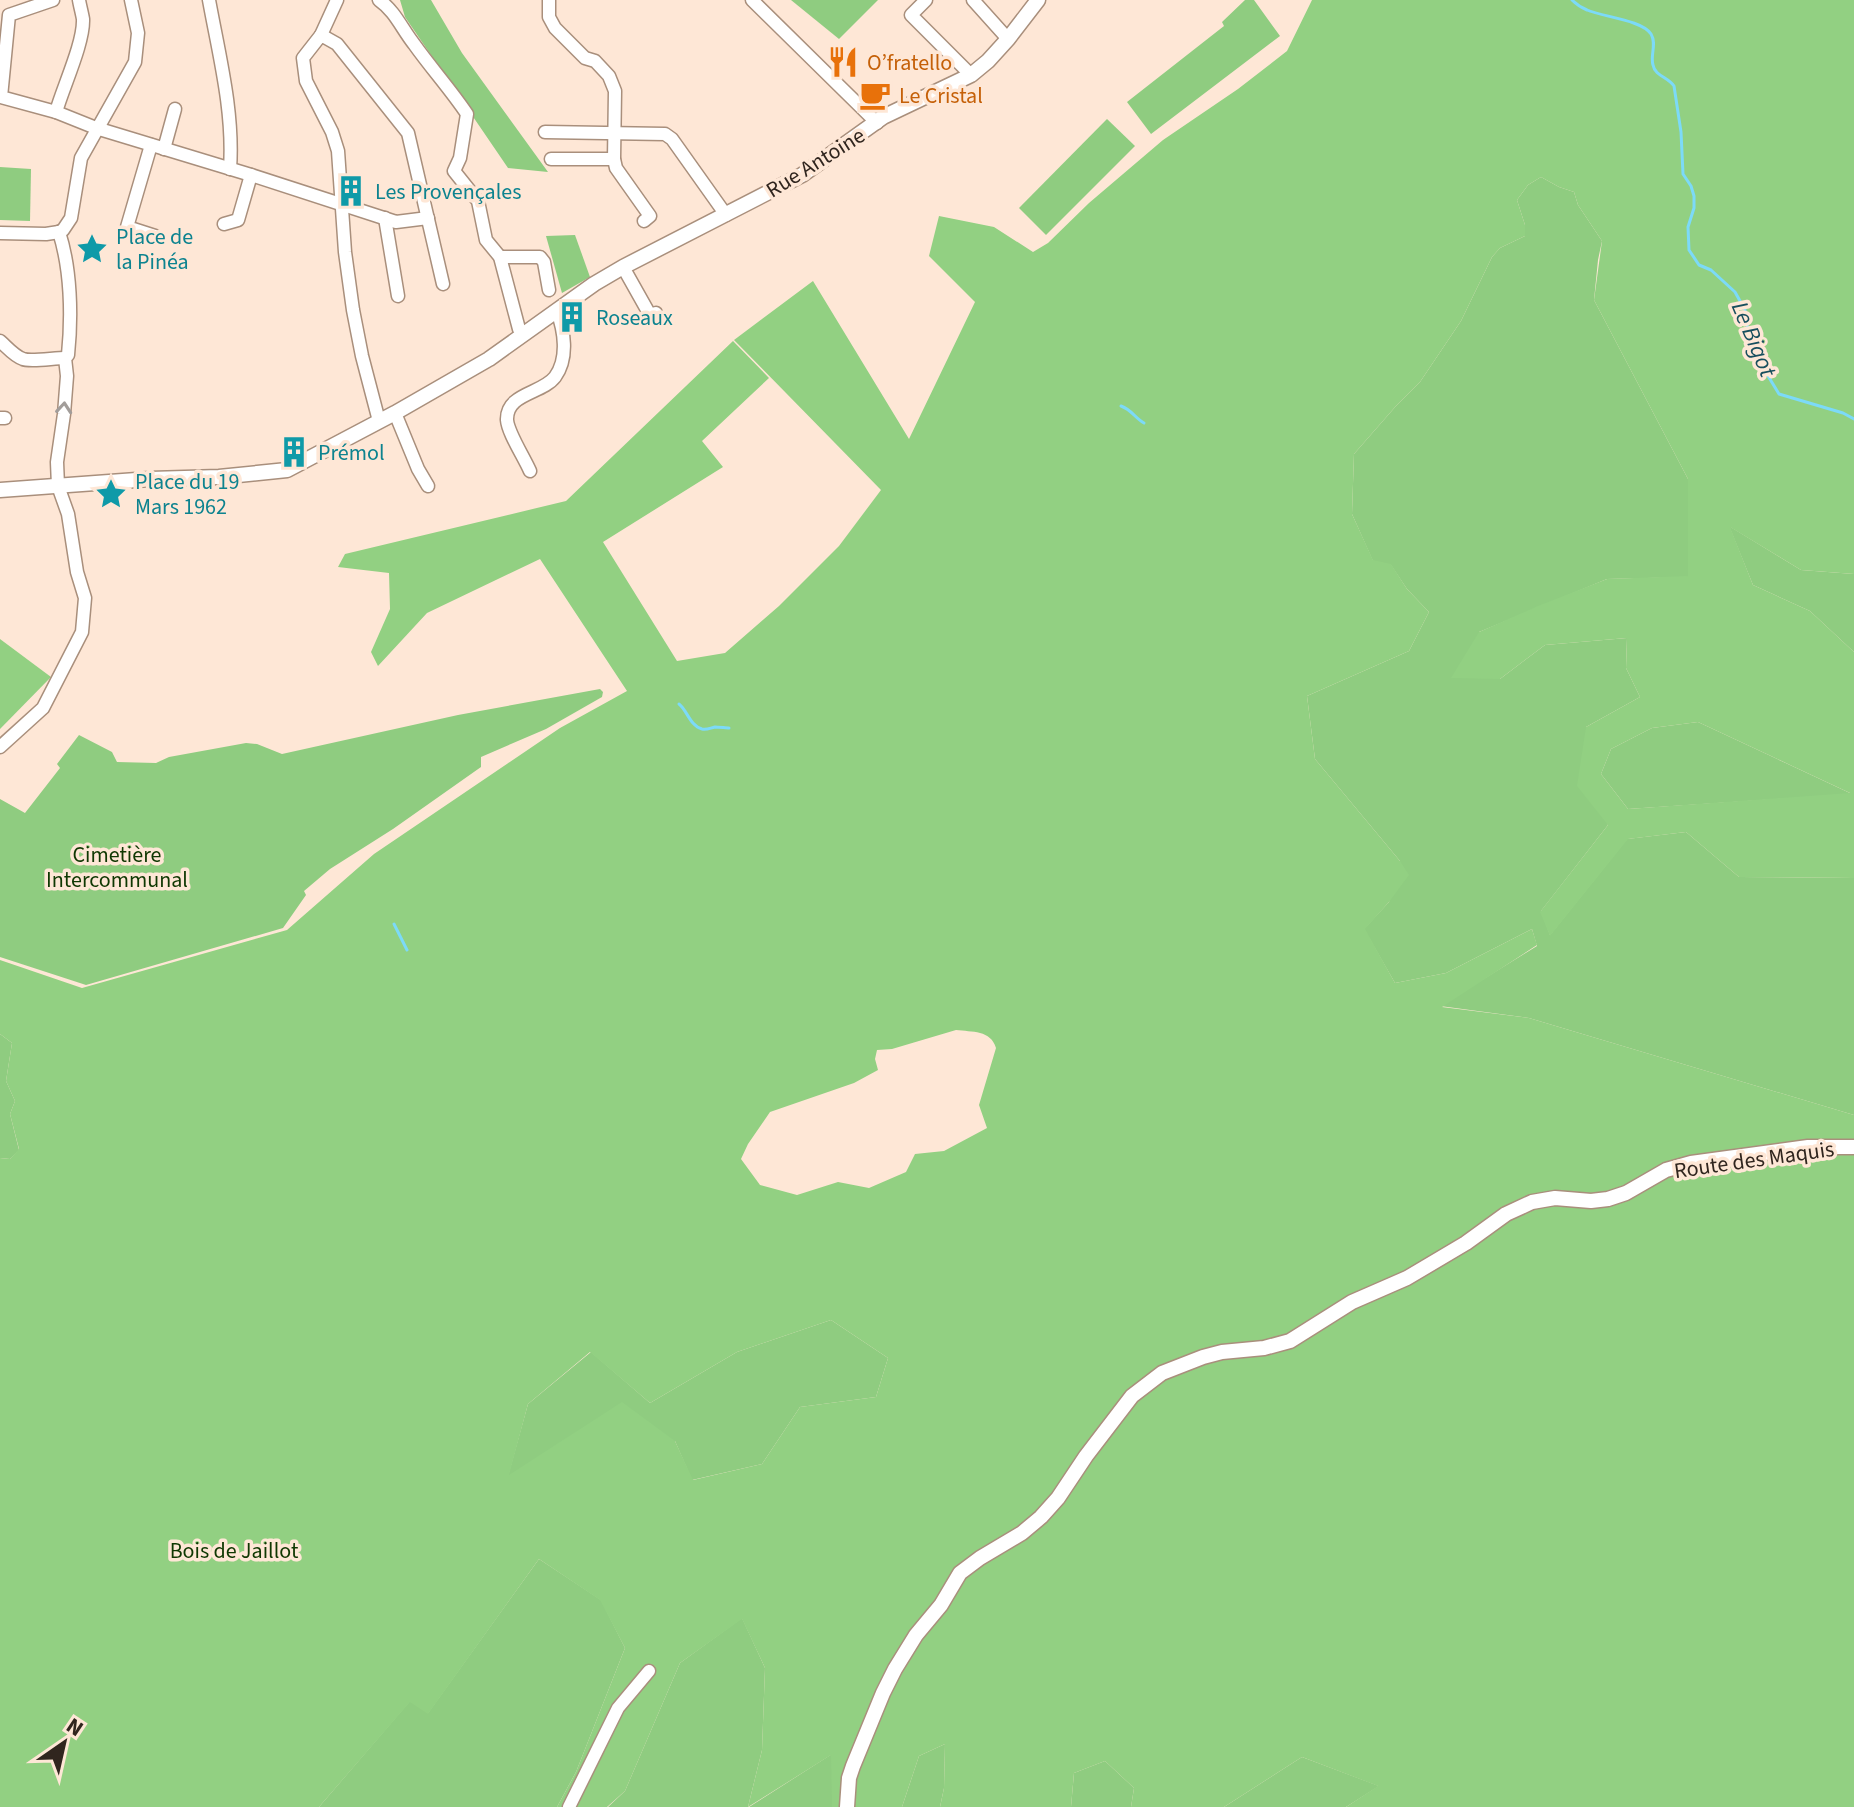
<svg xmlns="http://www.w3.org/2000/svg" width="1854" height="1807" viewBox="0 0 1854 1807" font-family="'Source Sans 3',sans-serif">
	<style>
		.green { fill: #8fcc80 }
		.forest { fill: #92d082; fill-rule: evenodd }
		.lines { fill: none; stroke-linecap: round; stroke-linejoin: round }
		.stream { stroke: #7cdaf8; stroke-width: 3 }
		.minor-casing { stroke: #a98f7c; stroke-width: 15 }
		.tertiary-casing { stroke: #a98f7c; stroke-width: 17 }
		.minor { stroke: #fff; stroke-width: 12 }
		.tertiary { stroke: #fff; stroke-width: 14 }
		.oneway { stroke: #a29d9a }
		.labels { text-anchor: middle; stroke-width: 7; stroke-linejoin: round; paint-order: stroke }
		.food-label { font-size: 22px; fill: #c56008; stroke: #fee7d6; text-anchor: start }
		.street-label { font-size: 22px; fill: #30251e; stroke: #fee7d6 }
		.culture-label { font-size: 22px; fill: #0d838f; stroke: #fee7d6; text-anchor: start }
		.park-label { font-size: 22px; fill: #0f3802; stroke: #fee7d6 }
		.water-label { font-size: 24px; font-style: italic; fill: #184f5e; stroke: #fee7d6 }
	</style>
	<rect width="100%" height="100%" fill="#fee7d6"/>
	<!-- green -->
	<g class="green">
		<polygon points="400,0 431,0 462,53 548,172 508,168 405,17"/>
		<polygon points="791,0 878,0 839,39"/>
		<polygon points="1245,0 1254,0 1280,36 1151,134 1127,102 1224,26 1222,22"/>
		<polygon points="1107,119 1135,146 1046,235 1019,208"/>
		<polygon points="0,167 31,169 30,221 0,220"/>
		<polygon points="1541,177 1559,187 1574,192 1578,205 1602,241 1598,260 1594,300 1688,479 1688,577 1607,579 1479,632 1500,679 1545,645 1627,638 1626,668 1640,697 1586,727 1608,825 1541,911 1550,935 1627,839 1686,832 1739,877 1854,878 1854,1115 1529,1018 1440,1006 1537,946 1532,929 1446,973 1395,983 1364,929 1389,902 1400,861 1315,759 1307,696 1409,651 1429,612 1407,589 1391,565 1373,561 1352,514 1354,454 1396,406 1420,382 1461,321 1492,257 1500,248 1525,236 1525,225 1517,200 1528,185"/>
		<polygon points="575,235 590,277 562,293 546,236"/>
		<polygon points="1729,526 1801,570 1854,574 1854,652 1810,611 1753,585"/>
		<polygon points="600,689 603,692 602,697 546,729 481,757 481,767 393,829 330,869 304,891 306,895 283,928 86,985 0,957 0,799 25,813 60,768 57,764 79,735 112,752 117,762 156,763 169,757 246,743 257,744 282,754 458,715"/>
		<polygon points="1698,722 1852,794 1628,809 1601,774 1611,749 1652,728"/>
		<polygon points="0,1034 12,1043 6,1081 15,1101 10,1114 19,1150 10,1159 0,1158"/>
		<polygon points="831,1320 888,1358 876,1397 800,1407 762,1464 692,1480 675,1441 508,1476 528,1404 591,1352 650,1403 737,1352"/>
		<polygon points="539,1559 601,1600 625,1648 576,1772 557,1807 319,1807 410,1701 428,1713"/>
		<polygon points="742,1618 765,1668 762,1750 748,1807 608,1807 625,1791 680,1663"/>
		<polygon points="945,1744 944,1788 940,1807 902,1807 919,1756"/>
		<polygon points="832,1754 832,1807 749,1807"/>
		<polygon points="1302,1757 1379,1786 1346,1807 1224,1807"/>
		<polygon points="1105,1761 1134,1788 1131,1807 1071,1807 1074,1773"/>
	</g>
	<!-- forest -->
	<g class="forest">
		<path d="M 1312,0 L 1854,0 L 1854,574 L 1801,570 L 1730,527 L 1753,585 L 1810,611 L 1854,652 L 1854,878 L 1739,877 L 1686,832 L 1628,839 L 1550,936 L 1540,912 L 1608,825 L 1577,786 L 1586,727 L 1640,697 L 1626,668 L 1627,638 L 1545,645 L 1500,679 L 1451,678 L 1479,632 L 1538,606 L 1607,579 L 1688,576 L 1688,479 L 1594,300 L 1602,241 L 1578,205 L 1574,192 L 1559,187 L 1541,177 L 1528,185 L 1517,200 L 1525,225 L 1525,236 L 1500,248 L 1492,257 L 1461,321 L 1420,382 L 1396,406 L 1354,454 L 1352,514 L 1373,560 L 1391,564 L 1407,589 L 1429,612 L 1409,651 L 1307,696 L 1315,759 L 1400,861 L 1409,875 L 1389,902 L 1365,929 L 1395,983 L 1446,973 L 1532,929 L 1537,945 L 1442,1007 L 1529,1018 L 1854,1115 L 1854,1807 L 1346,1807 L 1378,1786 L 1302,1757 L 1224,1807 L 1131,1807 L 1134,1788 L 1105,1761 L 1074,1773 L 1071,1807 L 940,1807 L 944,1788 L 945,1744 L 919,1756 L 902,1807 L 832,1807 L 831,1755 L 748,1807 L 762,1750 L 765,1668 L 742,1619 L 680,1663 L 625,1791 L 607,1807 L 557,1807 L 576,1772 L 625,1648 L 600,1600 L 539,1559 L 428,1714 L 410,1702 L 319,1807 L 0,1807 L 0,1158 L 10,1159 L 19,1149 L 10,1114 L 15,1101 L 6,1081 L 12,1043 L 0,1034 L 0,960 L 82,988 L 287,930 L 374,854 L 560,728 L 627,691 L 540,559 L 427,613 L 378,666 L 371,652 L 390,609 L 389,573 L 338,567 L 345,554 L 566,501 L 733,341 L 769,378 L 702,441 L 723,467 L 603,542 L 677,661 L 725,653 L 779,606 L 839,546 L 881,490 L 734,340 L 813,281 L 909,439 L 975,302 L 929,256 L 939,216 L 994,227 L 1033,252 L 1048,243 L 1089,203 L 1163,140 L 1238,89 L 1287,51 ZM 1698,722 L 1850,793 L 1628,809 L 1601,774 L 1611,749 L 1652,728 ZM 956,1030 C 972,1032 991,1030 996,1048 L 979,1105 L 987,1128 L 944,1151 L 915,1154 L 906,1172 L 869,1188 L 838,1182 L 797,1195 L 760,1185 L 741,1159 L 748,1144 L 770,1112 L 854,1083 L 878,1070 L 875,1059 L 877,1050 L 892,1049 ZM 831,1320 L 888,1358 L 876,1397 L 800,1407 L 762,1464 L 693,1480 L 675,1441 L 622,1402 L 509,1475 L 528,1404 L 590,1352 L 650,1403 L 737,1352 Z"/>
		<polygon points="0,639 51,677 0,729"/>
	</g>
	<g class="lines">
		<!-- stream -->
		<g class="stream">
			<path d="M 1572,0 C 1576,4 1582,8 1587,10 C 1603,17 1642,20 1651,34 C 1657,44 1650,55 1653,65 C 1655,76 1668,77 1674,86 L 1681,132 L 1683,174 L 1691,186 L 1694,196 L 1694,208 L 1688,227 L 1689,250 L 1699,265 L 1711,270 L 1735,292 L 1745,310 L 1748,331 L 1757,344 L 1762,366 L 1779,394 L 1843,413 L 1854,419"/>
			<path d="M 1121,406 C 1132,410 1135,418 1144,423"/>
			<path d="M 679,704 C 687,710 690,726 702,729 C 707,730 710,728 715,727 C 718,727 727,728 729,728"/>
			<polyline points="394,924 407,950"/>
		</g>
		<defs>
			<g id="minor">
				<polyline points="53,0 9,15 1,97 56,112 96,128 251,175 396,222 428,218"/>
				<path d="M 209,0 C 219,55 234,112 230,169"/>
				<path d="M 379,0 C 395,11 402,29 414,44 C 431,68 451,90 467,114 L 460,158 L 454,171 L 478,201 L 486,240 L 500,257 L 519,329 L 523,335"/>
				<polyline points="549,0 549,17 555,28 585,58 595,61 609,76 615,91 614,159 616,168 650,216 644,221"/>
				<polyline points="752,0 877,123"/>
				<polyline points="926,0 911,15 971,75"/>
				<polyline points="973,0 1008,39"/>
				<polyline points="321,35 337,0"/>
				<path d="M 56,112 C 63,87 84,43 83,19 C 82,13 80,6 79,0"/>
				<polyline points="545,132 665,134 672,139 726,215"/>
				<polyline points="151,145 127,227 155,236"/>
				<polyline points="164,149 175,109"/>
				<polyline points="551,159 614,159"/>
				<polyline points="385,218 398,296"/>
				<polyline points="224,224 238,220 251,175"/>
				<polyline points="59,232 63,230 71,218 81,158 135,62 138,33 131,0"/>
				<polyline points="0,233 46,234 59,232"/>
				<polyline points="500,257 540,257 544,262 549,290"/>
				<polyline points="623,267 650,315 656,313"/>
				<path d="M 0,341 C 7,347 14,356 23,359 C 30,362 54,358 65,358"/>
				<polyline points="395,413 418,469 428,486"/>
				<polyline points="0,418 5,418"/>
				<polyline points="379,421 362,356 353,310 345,252 338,151 332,132 306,81 303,58 321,35 337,44 408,133 443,284"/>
				<path d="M 530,471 C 524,457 508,433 507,420 C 506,393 542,394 555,377 C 569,358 564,330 557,311"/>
				<path d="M 0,747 L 43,708 L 82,632 L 85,598 L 77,572 L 68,514 L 58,486 L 57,462 L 64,414 L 67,376 L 65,358 L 68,355 C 72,316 71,269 59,232"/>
				<polyline points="569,1807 618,1708 649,1671"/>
			</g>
			<g id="tertiary">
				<polyline points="0,490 150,479 219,477 287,470 395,413 489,359 594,284 623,267 802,175 883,117 971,75 988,61 1008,39 1038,0"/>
				<polyline points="847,1807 849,1778 853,1766 883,1693 895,1669 916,1635 941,1605 960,1573 980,1558 1022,1533 1041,1517 1058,1498 1086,1456 1132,1396 1162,1373 1203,1357 1222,1352 1264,1348 1290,1341 1352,1302 1407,1278 1466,1243 1506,1214 1532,1202 1555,1198 1591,1201 1608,1199 1626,1193 1666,1170 1691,1163 1808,1147 1854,1147"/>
			</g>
		</defs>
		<!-- minor casing -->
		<use href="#minor" class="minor-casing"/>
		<!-- tertiary casing -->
		<use href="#tertiary" class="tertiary-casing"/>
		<!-- minor -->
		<use href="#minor" class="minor"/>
		<!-- tertiary -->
		<use href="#tertiary" class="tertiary"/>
	</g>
	<!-- one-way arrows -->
	<defs><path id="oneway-chevron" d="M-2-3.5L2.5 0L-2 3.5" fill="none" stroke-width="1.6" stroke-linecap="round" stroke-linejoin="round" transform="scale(2)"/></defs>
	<use class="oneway" href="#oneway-chevron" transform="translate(64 408) rotate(-85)"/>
	<!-- icons -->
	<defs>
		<symbol id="restaurant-bare" viewBox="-9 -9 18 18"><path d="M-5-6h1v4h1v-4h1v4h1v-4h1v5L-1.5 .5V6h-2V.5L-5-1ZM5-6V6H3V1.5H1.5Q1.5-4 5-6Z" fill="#e8710a" stroke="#fee7d6" stroke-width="2.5" paint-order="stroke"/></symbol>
		<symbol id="cafe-bare" viewBox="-9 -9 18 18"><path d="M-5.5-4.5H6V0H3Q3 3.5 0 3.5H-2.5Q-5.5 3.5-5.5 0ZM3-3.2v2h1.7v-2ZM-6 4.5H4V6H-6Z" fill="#e8710a" stroke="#fee7d6" stroke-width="2.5" paint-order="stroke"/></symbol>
		<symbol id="building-bare" viewBox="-9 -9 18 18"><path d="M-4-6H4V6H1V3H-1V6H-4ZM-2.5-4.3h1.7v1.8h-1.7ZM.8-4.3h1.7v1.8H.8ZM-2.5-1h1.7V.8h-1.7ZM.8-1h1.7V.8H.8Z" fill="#0f9aa8" stroke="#fee7d6" stroke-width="2.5" paint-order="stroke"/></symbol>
		<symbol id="sight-bare" viewBox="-9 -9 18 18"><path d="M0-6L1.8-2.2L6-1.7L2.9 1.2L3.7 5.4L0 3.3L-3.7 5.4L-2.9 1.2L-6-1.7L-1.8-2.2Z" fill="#0f9aa8" stroke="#fee7d6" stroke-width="2.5" paint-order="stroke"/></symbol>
	</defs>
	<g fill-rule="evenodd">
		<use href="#restaurant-bare" x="821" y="40" width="44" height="44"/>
		<use href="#cafe-bare" x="853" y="73" width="44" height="44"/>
		<use href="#building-bare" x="329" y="169" width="44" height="44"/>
		<use href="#sight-bare" x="70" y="227" width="44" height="44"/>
		<use href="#building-bare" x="550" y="295" width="44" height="44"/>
		<use href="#building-bare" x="272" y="430" width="44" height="44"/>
		<use href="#sight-bare" x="89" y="472" width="44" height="44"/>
	</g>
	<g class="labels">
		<!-- food labels -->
		<g class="food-label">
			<text x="867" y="70">O’fratello</text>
			<text x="899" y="103">Le Cristal</text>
		</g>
		<!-- street labels -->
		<g class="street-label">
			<text transform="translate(815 162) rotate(-32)" y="8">Rue Antoine</text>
			<text transform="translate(1754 1159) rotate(-8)" y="8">Route des Maquis</text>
		</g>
		<!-- culture labels -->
		<g class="culture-label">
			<text x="375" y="199">Les Provençales</text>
			<text x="116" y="244">Place de<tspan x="116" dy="25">la Pinéa</tspan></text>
			<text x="596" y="325">Roseaux</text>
			<text x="318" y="460">Prémol</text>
			<text x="135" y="489">Place du 19<tspan x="135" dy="25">Mars 1962</tspan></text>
		</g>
		<!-- park labels -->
		<g class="park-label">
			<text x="117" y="862">Cimetière<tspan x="117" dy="25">Intercommunal</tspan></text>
			<text x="234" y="1558">Bois de Jaillot</text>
		</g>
		<!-- water labels -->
		<g class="water-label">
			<text transform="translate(1754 339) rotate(67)" y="8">Le Bigot</text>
		</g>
	</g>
	<!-- north arrow -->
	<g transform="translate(64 1743) rotate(34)" stroke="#fee7d6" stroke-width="6" paint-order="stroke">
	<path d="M0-6L14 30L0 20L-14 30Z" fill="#30251e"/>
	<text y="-12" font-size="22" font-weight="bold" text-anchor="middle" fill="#30251e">N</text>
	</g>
</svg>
